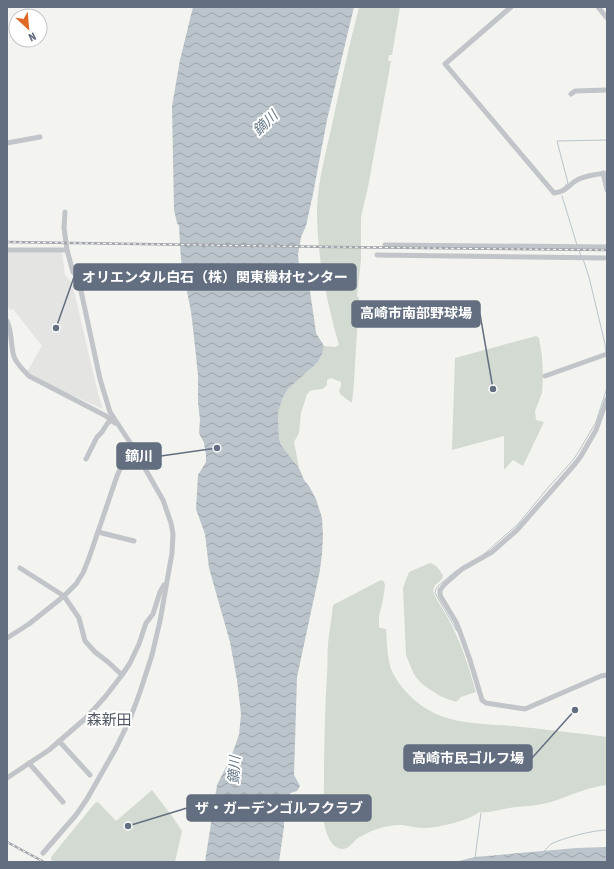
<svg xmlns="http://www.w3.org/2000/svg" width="614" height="869" viewBox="0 0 614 869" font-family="'Asap Condensed','Noto Sans JP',sans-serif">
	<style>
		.built { fill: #e4e4e3 }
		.green { fill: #d3dad1 }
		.water { fill: url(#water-waves) }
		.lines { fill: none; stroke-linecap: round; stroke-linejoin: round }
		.stream { stroke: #bac4ca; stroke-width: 1 }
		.minor { stroke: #c1c4c8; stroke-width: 5 }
		.rail-casing { stroke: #a2a6ac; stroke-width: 2.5 }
		.rail { stroke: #fff; stroke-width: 1; stroke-dasharray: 3; stroke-linecap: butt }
		.labels { text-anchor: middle; stroke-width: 4; stroke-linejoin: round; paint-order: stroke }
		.water-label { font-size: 14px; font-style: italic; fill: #637785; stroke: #fff }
		.quarter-label { font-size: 15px; fill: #515965; stroke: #fff }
		.leader { fill: none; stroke: #636f80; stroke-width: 1.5 }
		.callout-dot { fill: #636f80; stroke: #fff; stroke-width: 1.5 }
		.callout { fill: #636f80; stroke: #636f80; stroke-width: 1.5 }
		.callout-label { font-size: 14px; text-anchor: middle; font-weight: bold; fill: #fff }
	</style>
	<defs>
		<pattern id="water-waves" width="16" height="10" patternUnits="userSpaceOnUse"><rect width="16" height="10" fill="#bac4ca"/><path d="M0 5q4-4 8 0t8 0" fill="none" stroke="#9ba3a9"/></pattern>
	</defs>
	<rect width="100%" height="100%" fill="#f3f4ef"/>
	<!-- built -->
	<polygon class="built" points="7,252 62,252 65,275 72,283 98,393 103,409 60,390 27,372 42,346 13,309 10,310 7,305"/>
	<!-- green -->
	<g class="green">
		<path d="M 359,7 L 400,7 L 392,55 L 389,55 L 388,61 L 391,61 L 368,187 L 361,217 L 361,260 L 357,296 L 359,298 L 354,382 L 352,403 L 341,395 L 339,391 L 341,386 L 341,382 L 331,378 L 327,380 L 327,385 L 323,389 L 313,390 L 310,391 L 307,394 L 301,413 L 299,433 L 294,442 L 299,468 L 281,445 L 279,438 L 278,412 L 283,397 L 288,389 L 318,362 L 322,354 L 324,346 L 335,347 L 339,345 C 326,299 317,257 317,209 C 318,181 326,152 332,125 C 340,86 349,46 359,7 Z"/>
		<polygon points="536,336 539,338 542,356 543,375 542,393 535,411 536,420 544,422 523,466 513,460 504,470 504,436 452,450 455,358"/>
		<path d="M 430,563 C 436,564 441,571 443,576 C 441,584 431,583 434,594 C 439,604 446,614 451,624 C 462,645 469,668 476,692 L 461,697 L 456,702 L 450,700 L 440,696 L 432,691 L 422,684 L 415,676 L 412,670 L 406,655 L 403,588 L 409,572 Z"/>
		<path d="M 382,580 L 384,582 L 385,585 L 383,600 L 379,616 L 379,627 L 380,628 L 386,629 C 387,642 387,656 391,669 C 395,679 403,689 410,696 C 440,725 474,723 513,726 C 544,729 576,733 607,737 L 607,785 C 587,787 570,796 551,802 C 538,806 523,806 509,808 C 498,810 490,813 479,812 C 472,820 433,829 422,828 C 414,828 407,825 401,825 C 393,825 382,827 374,830 C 369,832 363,835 358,838 C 353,842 348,850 341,849 C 334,848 329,840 327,834 C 321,818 324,800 324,783 C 324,747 325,710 327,674 C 328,664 327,654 328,644 C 329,631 332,618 333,605 L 379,581 Z"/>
		<polygon points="152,790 172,816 182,831 175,862 53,862 51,859 51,857 95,803 97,802 99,803 116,821 122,816"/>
	</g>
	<!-- water -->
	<g class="water">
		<polygon points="193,7 354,7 327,120 313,194 306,226 301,237 298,255 299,265 309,285 315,325 316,333 324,346 322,354 318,362 288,389 283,397 278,412 279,438 281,445 292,459 299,468 304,480 309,486 316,499 322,518 323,536 322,553 320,570 297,677 294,775 300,786 297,791 290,793 284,811 284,827 279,862 205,862 217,785 231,757 239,735 241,714 237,680 230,642 209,568 205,534 196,509 198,475 206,462 206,455 204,443 199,433 200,420 198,402 198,375 194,337 191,312 181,260 179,226 177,223 174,210 172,106 180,60"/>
		<polygon points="607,847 607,862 454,862 475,857 577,848"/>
	</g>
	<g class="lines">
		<!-- stream -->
		<g class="stream">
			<polyline points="563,188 568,183 557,141 607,140"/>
			<polyline points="562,196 577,245"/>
			<polyline points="579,250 581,256"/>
			<polyline points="583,259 589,277 605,344 606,353"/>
			<polyline points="607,356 607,359"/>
			<polyline points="484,554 518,524 546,490 573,460 579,451 596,422 606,391 607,384"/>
			<polyline points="457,631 435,593 436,589 438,586 457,570"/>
			<path d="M 544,851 C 547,848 549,846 551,844 C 563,838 593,830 607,830"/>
			<polyline points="475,858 481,813"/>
		</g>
		<!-- minor -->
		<g class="minor">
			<path d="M 511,7 L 445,64 L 554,193 C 569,191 568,184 579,179 C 587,175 598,174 607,173"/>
			<polyline points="598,7 607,18"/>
			<polyline points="571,94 575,91 607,90"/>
			<polyline points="7,143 40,137"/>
			<polyline points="603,173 607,190"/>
			<polyline points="385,245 607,247"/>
			<polyline points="7,250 67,250"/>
			<polyline points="377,255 607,258"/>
			<path d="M 7,321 C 13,333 10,349 15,359 C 18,365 24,371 29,376 L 106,416 L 115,423"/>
			<polyline points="545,376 607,354"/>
			<polyline points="607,399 596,430 581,456 575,464 517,530 492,552 462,569 445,584 440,590 440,594 441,597 456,622 460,632 470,660 482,700 486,703 525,709 601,676 607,675"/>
			<polyline points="86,459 97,437 102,432 107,424 113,418"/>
			<polyline points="98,532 134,541"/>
			<polyline points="20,568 64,596 79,618 85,641 95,652 108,662 122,675"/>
			<polyline points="7,638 29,624 64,596 76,584 83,573 89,558 117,476 131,444"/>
			<polyline points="59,741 90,775"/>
			<polyline points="29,763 63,802"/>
			<polyline points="7,778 49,750 86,718 105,697 122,675 130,663 139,644 146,623 153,614 160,592 164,585"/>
			<polyline points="43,853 76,815 87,799 116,748 130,719 140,692 152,655 160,621 172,553 173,534 171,523 163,500 131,444 110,412 100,379 78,277 73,272 67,250 64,228 65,212"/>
		</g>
		<defs>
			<g id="rail">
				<polyline points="7,242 334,247 607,250"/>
				<polyline points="7,842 44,862"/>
			</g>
		</defs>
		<!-- rail casing -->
		<use href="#rail" class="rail-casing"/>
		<!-- rail -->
		<use href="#rail" class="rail"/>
	</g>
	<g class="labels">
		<!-- water labels -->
		<g class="water-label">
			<text transform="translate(265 123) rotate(-44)" y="5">鏑川</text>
			<text transform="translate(234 770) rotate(-87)" y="5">鏑川</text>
		</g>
		<!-- quarter labels -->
		<g class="quarter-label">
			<text x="109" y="725">森新田</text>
		</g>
	</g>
	<!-- callouts -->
	<path class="leader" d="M56 328L74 277M493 389L480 314M217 448L161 456M575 710L532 758M128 826L187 808"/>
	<g class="callout-dot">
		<circle cx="56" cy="328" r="4"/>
		<circle cx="493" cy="389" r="4"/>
		<circle cx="217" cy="448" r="4"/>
		<circle cx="575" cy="710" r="4"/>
		<circle cx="128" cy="826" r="4"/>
	</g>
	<g class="callout">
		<rect x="74" y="264" width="282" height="26" rx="4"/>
		<rect x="352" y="301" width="128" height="26" rx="4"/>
		<rect x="117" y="443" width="44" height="26" rx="4"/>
		<rect x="404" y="745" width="128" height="26" rx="4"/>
		<rect x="187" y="795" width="184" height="26" rx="4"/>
	</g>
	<g class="callout-label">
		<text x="215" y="282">オリエンタル白石（株）関東機材センター</text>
		<text x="416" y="318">高崎市南部野球場</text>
		<text x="139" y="461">鏑川</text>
		<text x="468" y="763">高崎市民ゴルフ場</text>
		<text x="279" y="813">ザ・ガーデンゴルフクラブ</text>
	</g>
	<!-- border -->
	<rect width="614" height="869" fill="none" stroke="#636f80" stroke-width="16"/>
	<!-- north arrow -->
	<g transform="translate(28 28) rotate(154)"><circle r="19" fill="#ffffff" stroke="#c1c5cc"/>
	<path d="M0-3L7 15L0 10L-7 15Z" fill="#df6924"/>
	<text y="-6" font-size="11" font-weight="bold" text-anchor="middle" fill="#636f80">N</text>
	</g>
</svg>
